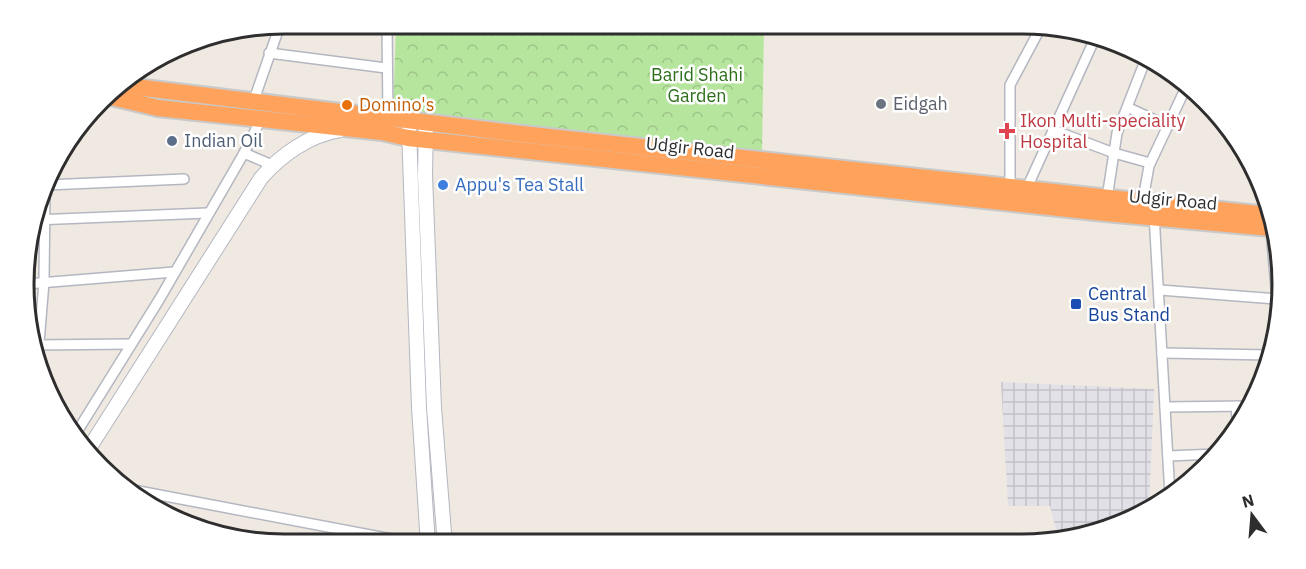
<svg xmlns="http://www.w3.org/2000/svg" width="1306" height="569" viewBox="0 0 1306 569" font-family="'IBM Plex Sans',sans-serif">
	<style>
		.industrial { fill: url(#industrial-grid) }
		.park { fill: url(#park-crowns) }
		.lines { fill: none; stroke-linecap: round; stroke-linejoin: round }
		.street-casing { stroke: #b4b7c1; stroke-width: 12 }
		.secondary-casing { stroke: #b4b7c1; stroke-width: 16 }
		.highway-casing { stroke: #c9c9c9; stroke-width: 20 }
		.street { stroke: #fff; stroke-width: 9 }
		.secondary { stroke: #fff; stroke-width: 14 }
		.highway { stroke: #ffa35c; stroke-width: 16 }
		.worship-dot { fill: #6b7280; stroke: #fff; stroke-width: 2 }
		.food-dot { fill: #e8710a; stroke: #fff; stroke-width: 2 }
		.health-dot { fill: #e0444e; stroke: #fff; stroke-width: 2 }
		.service-dot { fill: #5c6f8a; stroke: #fff; stroke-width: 2 }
		.shop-dot { fill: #3f7fe0; stroke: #fff; stroke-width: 2 }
		.transit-dot { fill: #1a4fb4; stroke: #fff; stroke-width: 2 }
		.labels { text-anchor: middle; stroke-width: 5; stroke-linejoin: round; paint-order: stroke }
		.park-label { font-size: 18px; fill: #2c6e1b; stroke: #fff }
		.worship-label { font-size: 18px; fill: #5b616d; stroke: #fff; text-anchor: start }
		.food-label { font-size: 18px; fill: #c56008; stroke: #fff; text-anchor: start }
		.health-label { font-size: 18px; fill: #be3a42; stroke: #fff; text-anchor: start }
		.service-label { font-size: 18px; fill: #4e5e75; stroke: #fff; text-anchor: start }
		.street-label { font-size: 18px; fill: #2e2e2e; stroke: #fff }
		.shop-label { font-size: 18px; fill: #366cbe; stroke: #fff; text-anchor: start }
		.transit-label { font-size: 18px; fill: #164399; stroke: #fff; text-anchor: start }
		.rim { fill: none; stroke: #2e2e2e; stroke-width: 3 }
	</style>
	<defs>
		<pattern id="industrial-grid" width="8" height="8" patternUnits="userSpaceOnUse" patternTransform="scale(1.5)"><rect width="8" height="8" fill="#e3e1e8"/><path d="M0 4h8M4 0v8" fill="none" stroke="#c3c1c7"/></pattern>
		<pattern id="park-crowns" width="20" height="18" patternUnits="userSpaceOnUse" patternTransform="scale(1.5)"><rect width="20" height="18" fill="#b6e59e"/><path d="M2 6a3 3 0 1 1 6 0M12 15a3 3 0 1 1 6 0" fill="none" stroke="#9dc588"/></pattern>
	</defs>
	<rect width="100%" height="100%" fill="#efe9e1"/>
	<!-- industrial -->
	<polygon class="industrial" points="1001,382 1154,389 1149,510 1136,518 1059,542 1050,506 1008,506"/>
	<!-- park -->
	<polygon class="park" points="396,24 764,24 762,152 393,117"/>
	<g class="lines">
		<defs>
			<g id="street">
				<polyline points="387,24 388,118"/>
				<polyline points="269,53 386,68"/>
				<polyline points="250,104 256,94 280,25"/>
				<polyline points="1129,108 1168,126"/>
				<polyline points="1053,130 1114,153 1150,163"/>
				<polyline points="244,153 261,119"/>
				<polyline points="47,185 184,179"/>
				<polyline points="1026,190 1096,36"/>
				<polyline points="1010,191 1010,85 1041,27"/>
				<polyline points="1107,198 1117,133 1145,61"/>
				<polyline points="1142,205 1149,166 1187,85"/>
				<polyline points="1154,214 1170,496"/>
				<polyline points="34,220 207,213"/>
				<polyline points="1271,230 1277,300"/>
				<polyline points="27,284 174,272"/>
				<polyline points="1160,290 1277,299"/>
				<polyline points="35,345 131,344"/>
				<polyline points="1162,353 1270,355"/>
				<polyline points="38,355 44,282 45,192"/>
				<polyline points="1236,406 1238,430"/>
				<polyline points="1165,407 1249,406"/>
				<polyline points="75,435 159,300 244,153 272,165"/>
				<polyline points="1168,456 1216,454"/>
				<polyline points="128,489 423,545"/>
			</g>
			<g id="secondary">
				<polyline points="426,123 425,175 434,408 445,545"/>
				<polyline points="409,130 419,407 428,545"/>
				<path d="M 88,450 L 261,178 C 281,155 309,135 340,130"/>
			</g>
			<g id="highway">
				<polyline points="119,85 513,133 1267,215"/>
				<polyline points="107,96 158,108 382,132 408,138 1105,213 1271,228"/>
			</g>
		</defs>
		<!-- street casing -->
		<use href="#street" class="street-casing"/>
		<!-- secondary casing -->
		<use href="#secondary" class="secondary-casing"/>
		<!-- highway casing -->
		<use href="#highway" class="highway-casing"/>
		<!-- street -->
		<use href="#street" class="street"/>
		<!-- secondary -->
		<use href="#secondary" class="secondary"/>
		<!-- highway -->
		<use href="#highway" class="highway"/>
	</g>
	<!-- markers -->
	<circle class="worship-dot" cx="881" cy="104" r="6"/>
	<circle class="food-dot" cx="347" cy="105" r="6"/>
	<path class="health-dot" d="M1004 122h6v6h6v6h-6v6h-6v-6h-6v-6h6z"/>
	<circle class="service-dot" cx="172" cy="141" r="6"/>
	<circle class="shop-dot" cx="443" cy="185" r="6"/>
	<rect class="transit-dot" x="1070" y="298" width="12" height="12" rx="3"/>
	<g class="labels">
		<!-- park labels -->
		<g class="park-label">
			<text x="697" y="81">Barid Shahi<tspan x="697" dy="21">Garden</tspan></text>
		</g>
		<!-- worship labels -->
		<g class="worship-label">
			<text x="893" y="110">Eidgah</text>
		</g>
		<!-- food labels -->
		<g class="food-label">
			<text x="359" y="111">Domino's</text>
		</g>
		<!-- health labels -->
		<g class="health-label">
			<text x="1020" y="127">Ikon Multi-speciality<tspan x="1020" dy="21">Hospital</tspan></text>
		</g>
		<!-- service labels -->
		<g class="service-label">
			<text x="184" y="147">Indian Oil</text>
		</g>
		<!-- street labels -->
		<g class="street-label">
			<text transform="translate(690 148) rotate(6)" y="6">Udgir Road</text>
			<text transform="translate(1173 200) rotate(5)" y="6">Udgir Road</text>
		</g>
		<!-- shop labels -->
		<g class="shop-label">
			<text x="455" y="191">Appu's Tea Stall</text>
		</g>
		<!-- transit labels -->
		<g class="transit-label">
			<text x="1088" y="300">Central<tspan x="1088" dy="21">Bus Stand</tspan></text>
		</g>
	</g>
	<!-- crop -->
	<path d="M0 0H1306V569H0ZM284 34H1022A250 250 0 0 1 1272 284V284A250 250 0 0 1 1022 534H284A250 250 0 0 1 34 284V284A250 250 0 0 1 284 34Z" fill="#fff" fill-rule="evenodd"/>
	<path class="rim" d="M284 34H1022A250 250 0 0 1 1272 284V284A250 250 0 0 1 1022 534H284A250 250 0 0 1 34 284V284A250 250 0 0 1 284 34Z"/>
	<!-- north arrow -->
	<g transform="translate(1252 515) rotate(344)" stroke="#ffffff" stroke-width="4.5" paint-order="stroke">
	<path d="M0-4.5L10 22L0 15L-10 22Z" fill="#2e2e2e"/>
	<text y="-9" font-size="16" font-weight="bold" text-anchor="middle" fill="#2e2e2e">N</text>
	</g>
</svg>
